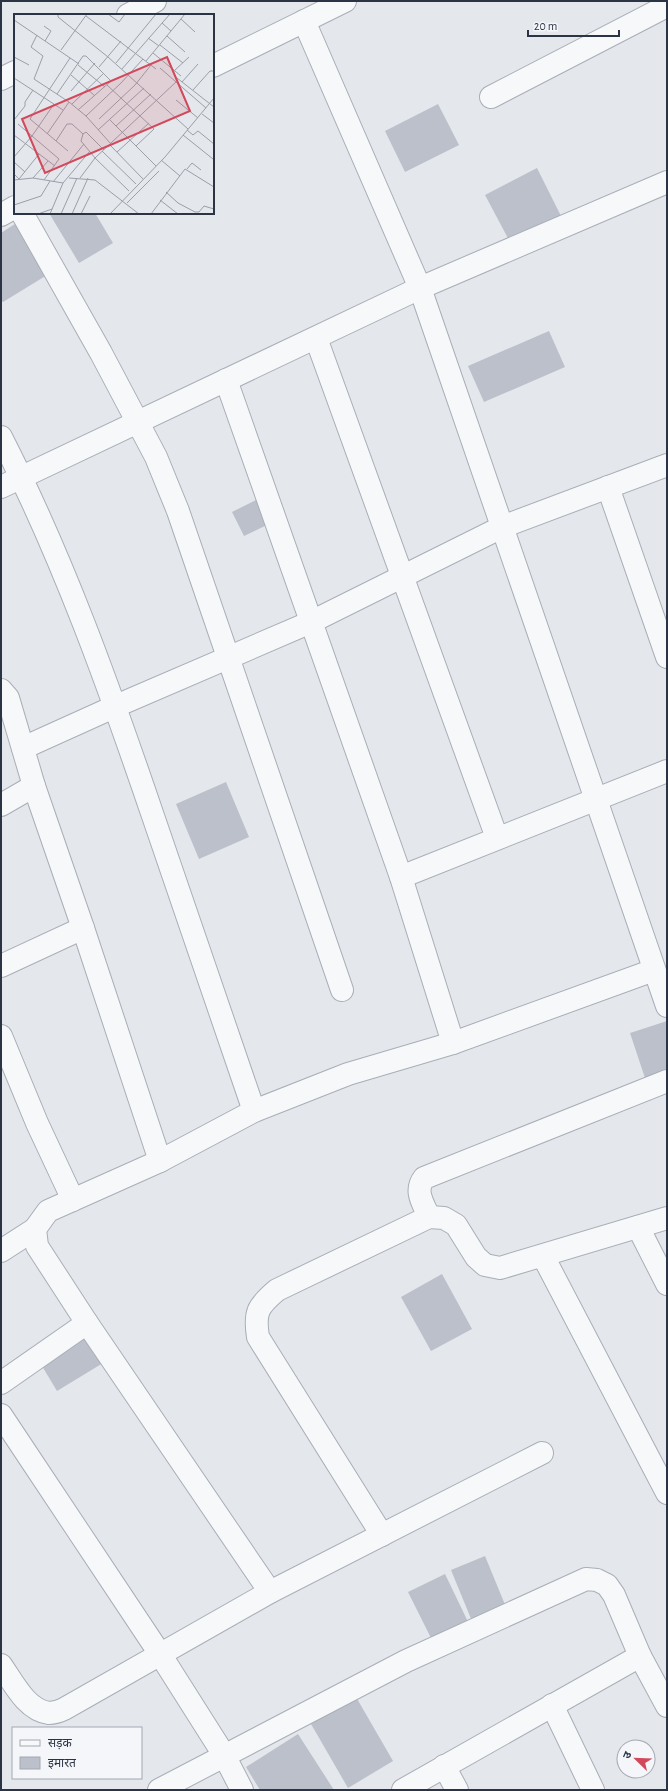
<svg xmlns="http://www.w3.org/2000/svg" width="668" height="1791" viewBox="0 0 668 1791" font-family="'Alegreya Sans','Noto Sans Devanagari',sans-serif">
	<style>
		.building { fill: #bbc0ca }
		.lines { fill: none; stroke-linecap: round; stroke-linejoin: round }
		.minor-casing { stroke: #a9aeb7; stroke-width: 24 }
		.minor { stroke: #f7f8fa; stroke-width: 22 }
		.inset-road { fill: none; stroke: #9a9fa9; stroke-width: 1 }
		.view { fill: #d1495b; fill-opacity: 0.15; stroke: #d1495b; stroke-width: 2 }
		.inset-edge { fill: none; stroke: #2b3445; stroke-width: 2 }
	</style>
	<rect width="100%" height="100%" fill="#e4e7ec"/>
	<!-- building -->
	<g class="building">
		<polygon points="438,104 459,145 405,172 385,131"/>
		<polygon points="537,168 562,218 511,244 485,195"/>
		<polygon points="49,213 95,213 113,243 79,263"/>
		<polygon points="21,220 52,272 3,302 1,300 1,233"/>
		<polygon points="549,331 565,367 484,402 468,366"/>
		<polygon points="260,498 271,523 244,536 232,512"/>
		<polygon points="226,782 249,837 199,859 176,804"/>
		<polygon points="667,1021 667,1074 646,1081 630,1033"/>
		<polygon points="442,1274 472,1329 431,1351 401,1297"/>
		<polygon points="84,1332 103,1363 57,1391 39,1361"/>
		<polygon points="485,1556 508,1612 474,1626 451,1570"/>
		<polygon points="445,1574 470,1626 434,1644 408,1592"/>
		<polygon points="356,1697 393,1761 348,1788 311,1724"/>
		<polygon points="298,1734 334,1790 260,1790 246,1767"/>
	</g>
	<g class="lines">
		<defs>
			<g id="minor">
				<polyline points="128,15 155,1"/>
				<polyline points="304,21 420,288 667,1006"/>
				<polyline points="213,66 345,1"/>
				<polyline points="1,79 15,72"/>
				<polyline points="491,97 667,6"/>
				<polyline points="22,213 101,353 156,457 178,511 342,990"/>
				<polyline points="1,215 15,207"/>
				<polyline points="316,338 497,838"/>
				<polyline points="226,380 401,877 453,1043"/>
				<path d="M 1,437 C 63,558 109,687 153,816 C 187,915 221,1013 254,1111"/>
				<polyline points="1,487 420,288 667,182"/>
				<polyline points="608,487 667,657"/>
				<polyline points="1,690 8,698 34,786 83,928 160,1161"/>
				<polyline points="23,748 116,706 311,622 502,527 667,465"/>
				<polyline points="1,805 34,786"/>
				<polyline points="401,877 667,771"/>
				<polyline points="1,966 83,928"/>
				<polyline points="1,1036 37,1123 73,1200"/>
				<path d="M 429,1217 C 423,1203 414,1191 424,1178 L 667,1081"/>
				<polyline points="638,1227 667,1284"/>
				<polyline points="1,1251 35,1229"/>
				<polyline points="543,1256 667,1493"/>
				<polyline points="1,1383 87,1323"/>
				<polyline points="1,1415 160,1654 224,1755 242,1790"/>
				<path d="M 382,1535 L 258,1337 C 254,1312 258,1306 277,1290 L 429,1217 L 444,1218 L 456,1225 L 476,1257 L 485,1265 L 500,1268 L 667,1218"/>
				<polyline points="270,1592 87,1323 37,1246 35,1229 48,1211 160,1161 254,1111 348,1074 453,1043 654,970"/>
				<path d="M 1,1665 C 13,1682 26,1710 49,1713 C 53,1713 60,1711 64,1709 L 270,1592 L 542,1453"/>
				<polyline points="552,1705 593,1790"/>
				<polyline points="444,1766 457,1790"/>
				<polyline points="159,1790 406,1661 586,1579 597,1580 607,1585 614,1595 640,1656 667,1706"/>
				<polyline points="403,1790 640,1656"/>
			</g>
		</defs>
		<!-- minor casing -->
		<use href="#minor" class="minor-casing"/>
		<!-- minor -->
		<use href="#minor" class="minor"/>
	</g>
	<!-- overview -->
	<g transform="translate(14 14)">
		<rect width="200" height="200" fill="#e4e7ec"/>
		<path class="inset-road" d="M 44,0 L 44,3 L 94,43 L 174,115M 94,0 L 105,8 L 111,0M 72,2 L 142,55M 167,5 L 181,18M 0,6 L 65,50M 30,12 L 37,17 L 31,27M 157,17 L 171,0M 23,21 L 17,33 L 29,42 L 20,65 L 55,88M 153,22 L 171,38M 134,24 L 145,32M 146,31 L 169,49M 47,36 L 73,0M 139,39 L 167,62M 0,43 L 15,51M 132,47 L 157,17 L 148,9M 102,49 L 142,0M 64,51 L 91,73M 85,53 L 107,27M 146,54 L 192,94M 108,55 L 156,0M 160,57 L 175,43M 57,61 L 81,82M 0,64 L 49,96M 163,64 L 200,93M 168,68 L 184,50M 93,71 L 140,115 L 122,132M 179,76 L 196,57 L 200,57M 57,77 L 81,49M 43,80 L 69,42 L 72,42 L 97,67 L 64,96M 162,86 L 184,104M 58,90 L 90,59M 188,100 L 200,109M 72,102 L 107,69 L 129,45M 85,105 L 121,71 L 137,51M 0,106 L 11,92 L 11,88 L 19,76M 96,106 L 142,152M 4,110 L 45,145 L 30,166M 102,112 L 137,80M 84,116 L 130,74M 173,116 L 179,121 L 184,117 L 200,130M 33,120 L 55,88 L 72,102 L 97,130M 69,120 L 72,118 L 90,136M 0,121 L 41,152M 169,121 L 199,145M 42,127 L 53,110 L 58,110 L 69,120 L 67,127 L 81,144 L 115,177M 96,131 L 129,165M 54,137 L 16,105 L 56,44M 88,137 L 122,170M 103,138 L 135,109M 0,143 L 18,122 L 40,90M 147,146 L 166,162M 0,148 L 11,158M 173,155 L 178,149 L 187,156M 0,160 L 5,165 L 25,140M 19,164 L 34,147M 55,164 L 81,166 L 125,200M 66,164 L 81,144 L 162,68M 0,166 L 19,164 L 49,169M 39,168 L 70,130M 152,178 L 164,189 L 181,198 L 185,198 L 190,192 L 200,195M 146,186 L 164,200M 113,189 L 145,157M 0,191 L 27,182 L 36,167M 24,200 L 38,195M 36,200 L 49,169 L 76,137M 47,200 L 63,164M 58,200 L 74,164M 67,200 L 76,182M 96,200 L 151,143 L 200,84M 137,200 L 171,155 L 200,173"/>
		<path class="view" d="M 153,43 L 176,97 L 31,159 L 8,105 Z"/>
		<rect width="200" height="200" class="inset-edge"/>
	</g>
	<!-- border -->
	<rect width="668" height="1791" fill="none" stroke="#2b3445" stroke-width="4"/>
	<!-- legend -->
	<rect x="12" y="1727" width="130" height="52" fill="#f4f6f9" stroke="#a4a8b1"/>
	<rect x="20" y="1740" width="20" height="6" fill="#f7f8fa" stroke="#a4a8b1"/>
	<text x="48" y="1747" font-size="12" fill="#2b3445">सड़क</text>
	<rect x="20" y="1757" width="20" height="12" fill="#bbc0ca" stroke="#a4a8b1"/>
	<text x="48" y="1767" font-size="12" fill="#2b3445">इमारत</text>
	<!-- north arrow -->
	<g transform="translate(636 1759) rotate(293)"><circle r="19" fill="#f4f6f9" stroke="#a4a8b1"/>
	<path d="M0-3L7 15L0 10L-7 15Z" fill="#d1495b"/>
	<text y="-6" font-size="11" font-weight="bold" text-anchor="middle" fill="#2b3445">उ</text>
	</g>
	<!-- scale -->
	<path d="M528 30v6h91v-6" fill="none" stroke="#2b3445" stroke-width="2"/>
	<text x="534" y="30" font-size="12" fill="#2b3445" stroke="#f4f6f9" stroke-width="3" paint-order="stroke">20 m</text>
</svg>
